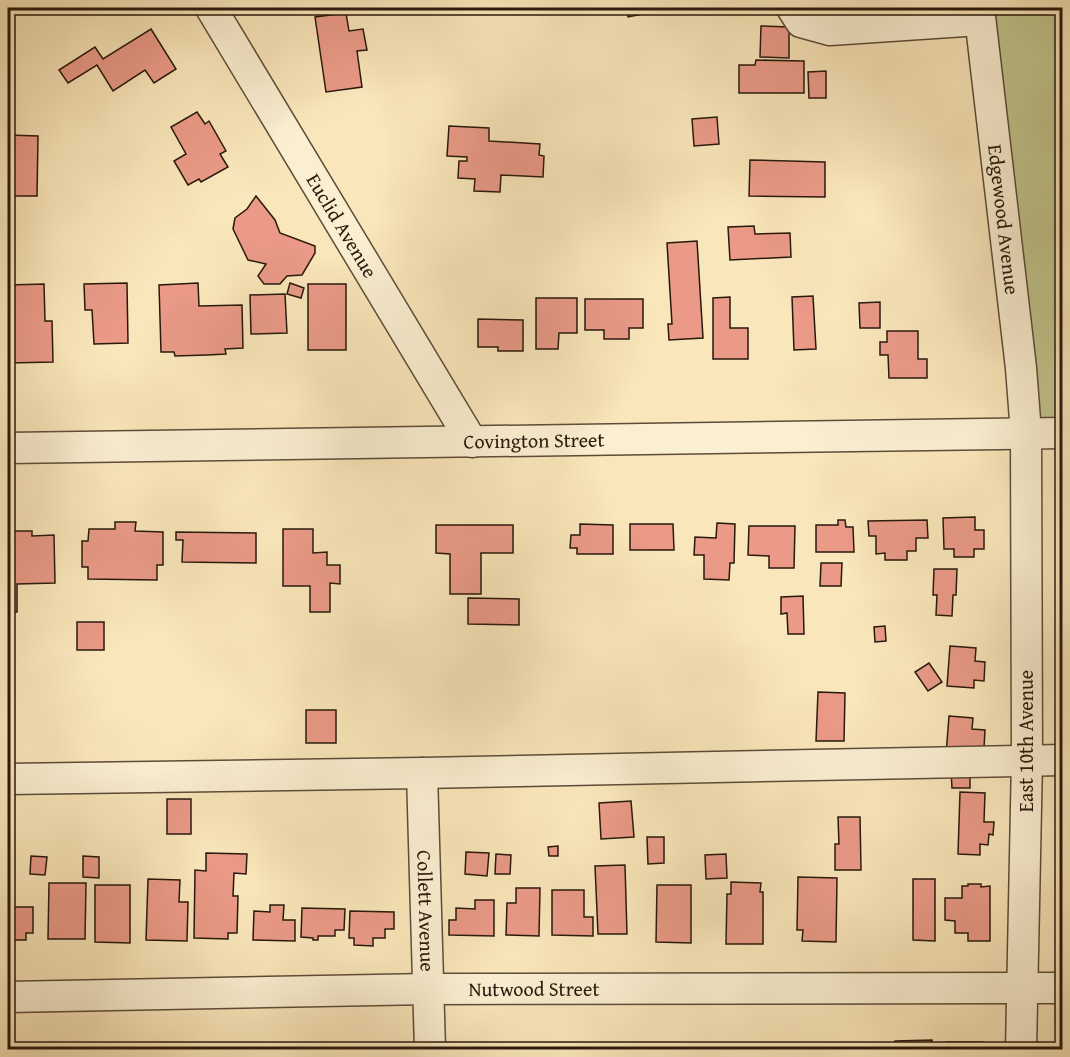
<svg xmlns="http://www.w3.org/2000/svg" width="1070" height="1057" viewBox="0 0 1070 1057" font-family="'Gentium Book Plus',serif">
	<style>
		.green { fill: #c0c48d; stroke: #746e4c; stroke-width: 1.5 }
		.building { fill: #ea9a87; stroke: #29190c; stroke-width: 1.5 }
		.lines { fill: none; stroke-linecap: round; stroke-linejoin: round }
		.minor-casing { stroke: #5d4c38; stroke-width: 33 }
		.minor { stroke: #fbefd2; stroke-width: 30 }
		.labels { text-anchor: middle; stroke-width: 4.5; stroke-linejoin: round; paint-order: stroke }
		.street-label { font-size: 20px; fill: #29190c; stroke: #fbefd2 }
	</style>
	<rect width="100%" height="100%" fill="#f9e6ba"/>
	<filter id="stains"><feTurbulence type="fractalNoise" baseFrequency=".00333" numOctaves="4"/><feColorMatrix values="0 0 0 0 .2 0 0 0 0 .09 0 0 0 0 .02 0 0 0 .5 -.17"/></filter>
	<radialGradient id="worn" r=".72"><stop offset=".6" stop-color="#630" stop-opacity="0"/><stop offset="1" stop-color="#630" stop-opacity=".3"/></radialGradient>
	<!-- green -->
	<polygon class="green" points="982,8 1062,8 1062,432 1026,433"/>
	<!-- building -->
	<g class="building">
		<polygon points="626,8 653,8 654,12 628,17"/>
		<polygon points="346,13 349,31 363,29 367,50 357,51 362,87 326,92 315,17"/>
		<polygon points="761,26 789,27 789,58 760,57"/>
		<polygon points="151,29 176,69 154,83 145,70 113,91 97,65 68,83 59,70 95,47 103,59"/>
		<polygon points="756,60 804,61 804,93 739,93 739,65 755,65"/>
		<polygon points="826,71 826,98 809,98 808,72"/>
		<polygon points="197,112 205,124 209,121 226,151 220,154 228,167 201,182 199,179 188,185 174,161 186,154 171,127"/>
		<polygon points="717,117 719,144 694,146 692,119"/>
		<polygon points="449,126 489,128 489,141 540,144 539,155 544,156 543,177 501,175 500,192 474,191 475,179 458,178 459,161 467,161 467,157 447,156"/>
		<polygon points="8,135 38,136 37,196 8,196"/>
		<polygon points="750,160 825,162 825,197 749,196"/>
		<polygon points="256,196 275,220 280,233 315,246 315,253 302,275 287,276 280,284 264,284 258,276 266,264 248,260 233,229 235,218 247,209"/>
		<polygon points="754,226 755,234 790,233 791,257 730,260 728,227"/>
		<polygon points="697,241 703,338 669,340 668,324 672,324 667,243"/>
		<polygon points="127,283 128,343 94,344 92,310 85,310 84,284"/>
		<polygon points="198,283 199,306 242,305 243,348 225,349 226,354 207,355 175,356 174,352 161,352 159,285"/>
		<polygon points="290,283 304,288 301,298 287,294"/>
		<polygon points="44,284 45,321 52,321 53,362 8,363 8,285"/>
		<rect x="308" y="284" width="38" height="66"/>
		<polygon points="285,294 287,333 251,334 250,295"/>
		<polygon points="813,296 816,349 794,350 792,297"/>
		<polygon points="730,297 730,328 748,328 748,359 713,359 713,298"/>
		<polygon points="536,298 577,298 577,333 559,333 558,349 536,349"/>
		<polygon points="585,299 643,299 643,328 629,328 629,339 604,339 604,330 585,330"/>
		<polygon points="880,302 880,328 860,328 859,303"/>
		<polygon points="478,319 523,320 523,351 498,351 498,347 478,347"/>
		<polygon points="887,331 918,331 918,359 927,359 927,378 889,378 888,355 880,355 880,342 887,342"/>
		<polygon points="975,517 975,530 984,530 984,549 974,549 974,557 954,557 954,549 944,549 943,518"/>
		<polygon points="838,520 845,520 846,527 853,527 854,552 816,552 816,525 838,525"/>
		<polygon points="927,520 928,538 916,538 916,551 907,551 907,560 885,560 885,553 876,554 876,536 869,536 868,521"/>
		<polygon points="115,522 136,522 135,531 163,532 163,565 157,565 157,580 88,579 88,567 82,567 82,541 88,541 89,529 115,529"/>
		<polygon points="717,523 735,524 734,563 730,563 729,580 704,579 704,555 694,555 695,537 716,538"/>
		<polygon points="580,524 613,525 613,554 577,554 577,548 570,548 571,535 580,535"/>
		<polygon points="630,524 673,524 674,550 630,550"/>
		<polygon points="436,525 513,525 513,553 481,553 481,594 450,594 450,554 436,553"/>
		<polygon points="749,526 795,526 794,568 769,568 769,556 748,555"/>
		<polygon points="283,529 313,529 313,553 327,552 327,565 340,565 340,584 330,583 330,612 310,612 310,586 283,586"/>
		<polygon points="8,531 32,531 32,536 54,535 55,583 17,584 17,612 8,612"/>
		<polygon points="176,532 256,533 256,563 182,562 183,540 176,540"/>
		<polygon points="821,563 842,563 841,586 820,586"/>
		<polygon points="934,569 957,569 956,595 953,595 952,616 936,615 937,595 933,595"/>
		<polygon points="803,596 804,634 788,634 787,613 781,614 781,597"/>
		<polygon points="468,598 519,599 519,625 468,624"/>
		<rect x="77" y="622" width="27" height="28"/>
		<polygon points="885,626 886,641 875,642 874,627"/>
		<polygon points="950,646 976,648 975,661 985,662 984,681 974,680 974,688 947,686"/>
		<polygon points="929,663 942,682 928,691 915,672"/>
		<polygon points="818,692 845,693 844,741 816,741"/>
		<rect x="306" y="710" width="30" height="33"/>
		<polygon points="949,716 973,718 972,729 985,730 984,748 946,755"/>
		<polygon points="970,770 970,788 952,788 951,771"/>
		<polygon points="960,792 985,793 984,822 994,822 993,835 989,834 988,845 980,844 980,855 958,854"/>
		<rect x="167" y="799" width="24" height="35"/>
		<polygon points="631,801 634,837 601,839 599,803"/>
		<polygon points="838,817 860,817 861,870 835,870 835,844 839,844"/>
		<polygon points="647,837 664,837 664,863 648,864"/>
		<polygon points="558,846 558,856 549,856 548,847"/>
		<polygon points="466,852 489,853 487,876 465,874"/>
		<polygon points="206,853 247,854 246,874 234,873 233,896 238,896 237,933 228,933 228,939 194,938 195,870 206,871"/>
		<polygon points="496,854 511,855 510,874 495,874"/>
		<polygon points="726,854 727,878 706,879 705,855"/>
		<polygon points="31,856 47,857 45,875 30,874"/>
		<polygon points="83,856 99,857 99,878 83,877"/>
		<polygon points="625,865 627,934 598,934 595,866"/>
		<polygon points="798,877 837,878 836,942 802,941 803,930 797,930"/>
		<polygon points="148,879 180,880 179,902 188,902 187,941 146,940"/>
		<polygon points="913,879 935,879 935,941 913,940"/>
		<polygon points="731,882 761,883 760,892 763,892 763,944 726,944 727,894 731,894"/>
		<polygon points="49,883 86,883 85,939 48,939"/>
		<polygon points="968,884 981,884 981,887 990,886 990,941 968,941 968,933 955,933 955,921 945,920 945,898 962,898 962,886 968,886"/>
		<polygon points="95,885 130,885 130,943 95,942"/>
		<polygon points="657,885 691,885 691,943 656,942"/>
		<polygon points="516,888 540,888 539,936 506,935 507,903 516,903"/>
		<polygon points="552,890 584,890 584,917 593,917 593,936 552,935"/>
		<polygon points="475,900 494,900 494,936 449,935 449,920 456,920 456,908 475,909"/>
		<polygon points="270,905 284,905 283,920 295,920 295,941 253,940 254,911 270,912"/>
		<polygon points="8,907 33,907 33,933 26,933 26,940 8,940"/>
		<polygon points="302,908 345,909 344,930 335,930 335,936 318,936 318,940 313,940 313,938 301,937"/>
		<polygon points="350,911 394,912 394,929 385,929 385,938 373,938 373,946 354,945 354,938 349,938"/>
		<polygon points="1057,1028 1062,1028 1062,1050 1054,1050 1054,1043 1057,1043"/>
		<polygon points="932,1040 933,1050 895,1050 895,1041"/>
		<rect x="946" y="1042" width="37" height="8"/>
		<rect x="709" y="1046" width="22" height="4"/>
		<rect x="653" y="1048" width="33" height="2"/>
	</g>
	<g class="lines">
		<defs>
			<g id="minor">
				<path id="s1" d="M 211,8 L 472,442"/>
				<polyline points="792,8 801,22 830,30 980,20"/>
				<path id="s2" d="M 979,8 L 1021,368 L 1026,433 L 1027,759 L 1021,1050"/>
				<path id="s3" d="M 8,448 L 1062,433"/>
				<path id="s4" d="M 422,773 L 430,1050"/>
				<polyline points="8,779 422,773 1062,760"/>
				<path id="s5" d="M 8,997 L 430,989 L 1062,988"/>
			</g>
		</defs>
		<!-- minor casing -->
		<use href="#minor" class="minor-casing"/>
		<!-- minor -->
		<use href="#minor" class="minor"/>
	</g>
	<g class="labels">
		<!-- street labels -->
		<g class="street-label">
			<text dy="7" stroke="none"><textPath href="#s2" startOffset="213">Edgewood Avenue</textPath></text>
			<text dy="7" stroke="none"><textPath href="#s1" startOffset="254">Euclid Avenue</textPath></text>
			<text dy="7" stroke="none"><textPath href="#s3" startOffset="526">Covington Street</textPath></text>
			<text transform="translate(1026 741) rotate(-90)" y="7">East 10th Avenue</text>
			<text dy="7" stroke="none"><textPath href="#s4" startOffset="138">Collett Avenue</textPath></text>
			<text dy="7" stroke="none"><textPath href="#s5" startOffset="526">Nutwood Street</textPath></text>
		</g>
	</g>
	<!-- margin -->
	<rect width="1070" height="1057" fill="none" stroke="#f9e6ba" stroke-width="30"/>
	<rect x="9" y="9" width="1052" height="1039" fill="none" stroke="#29190c" stroke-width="3"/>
	<rect x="15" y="15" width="1040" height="1027" fill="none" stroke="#29190c" stroke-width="1.5"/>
	<rect width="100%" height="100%" filter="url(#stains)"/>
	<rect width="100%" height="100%" fill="url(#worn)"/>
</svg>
